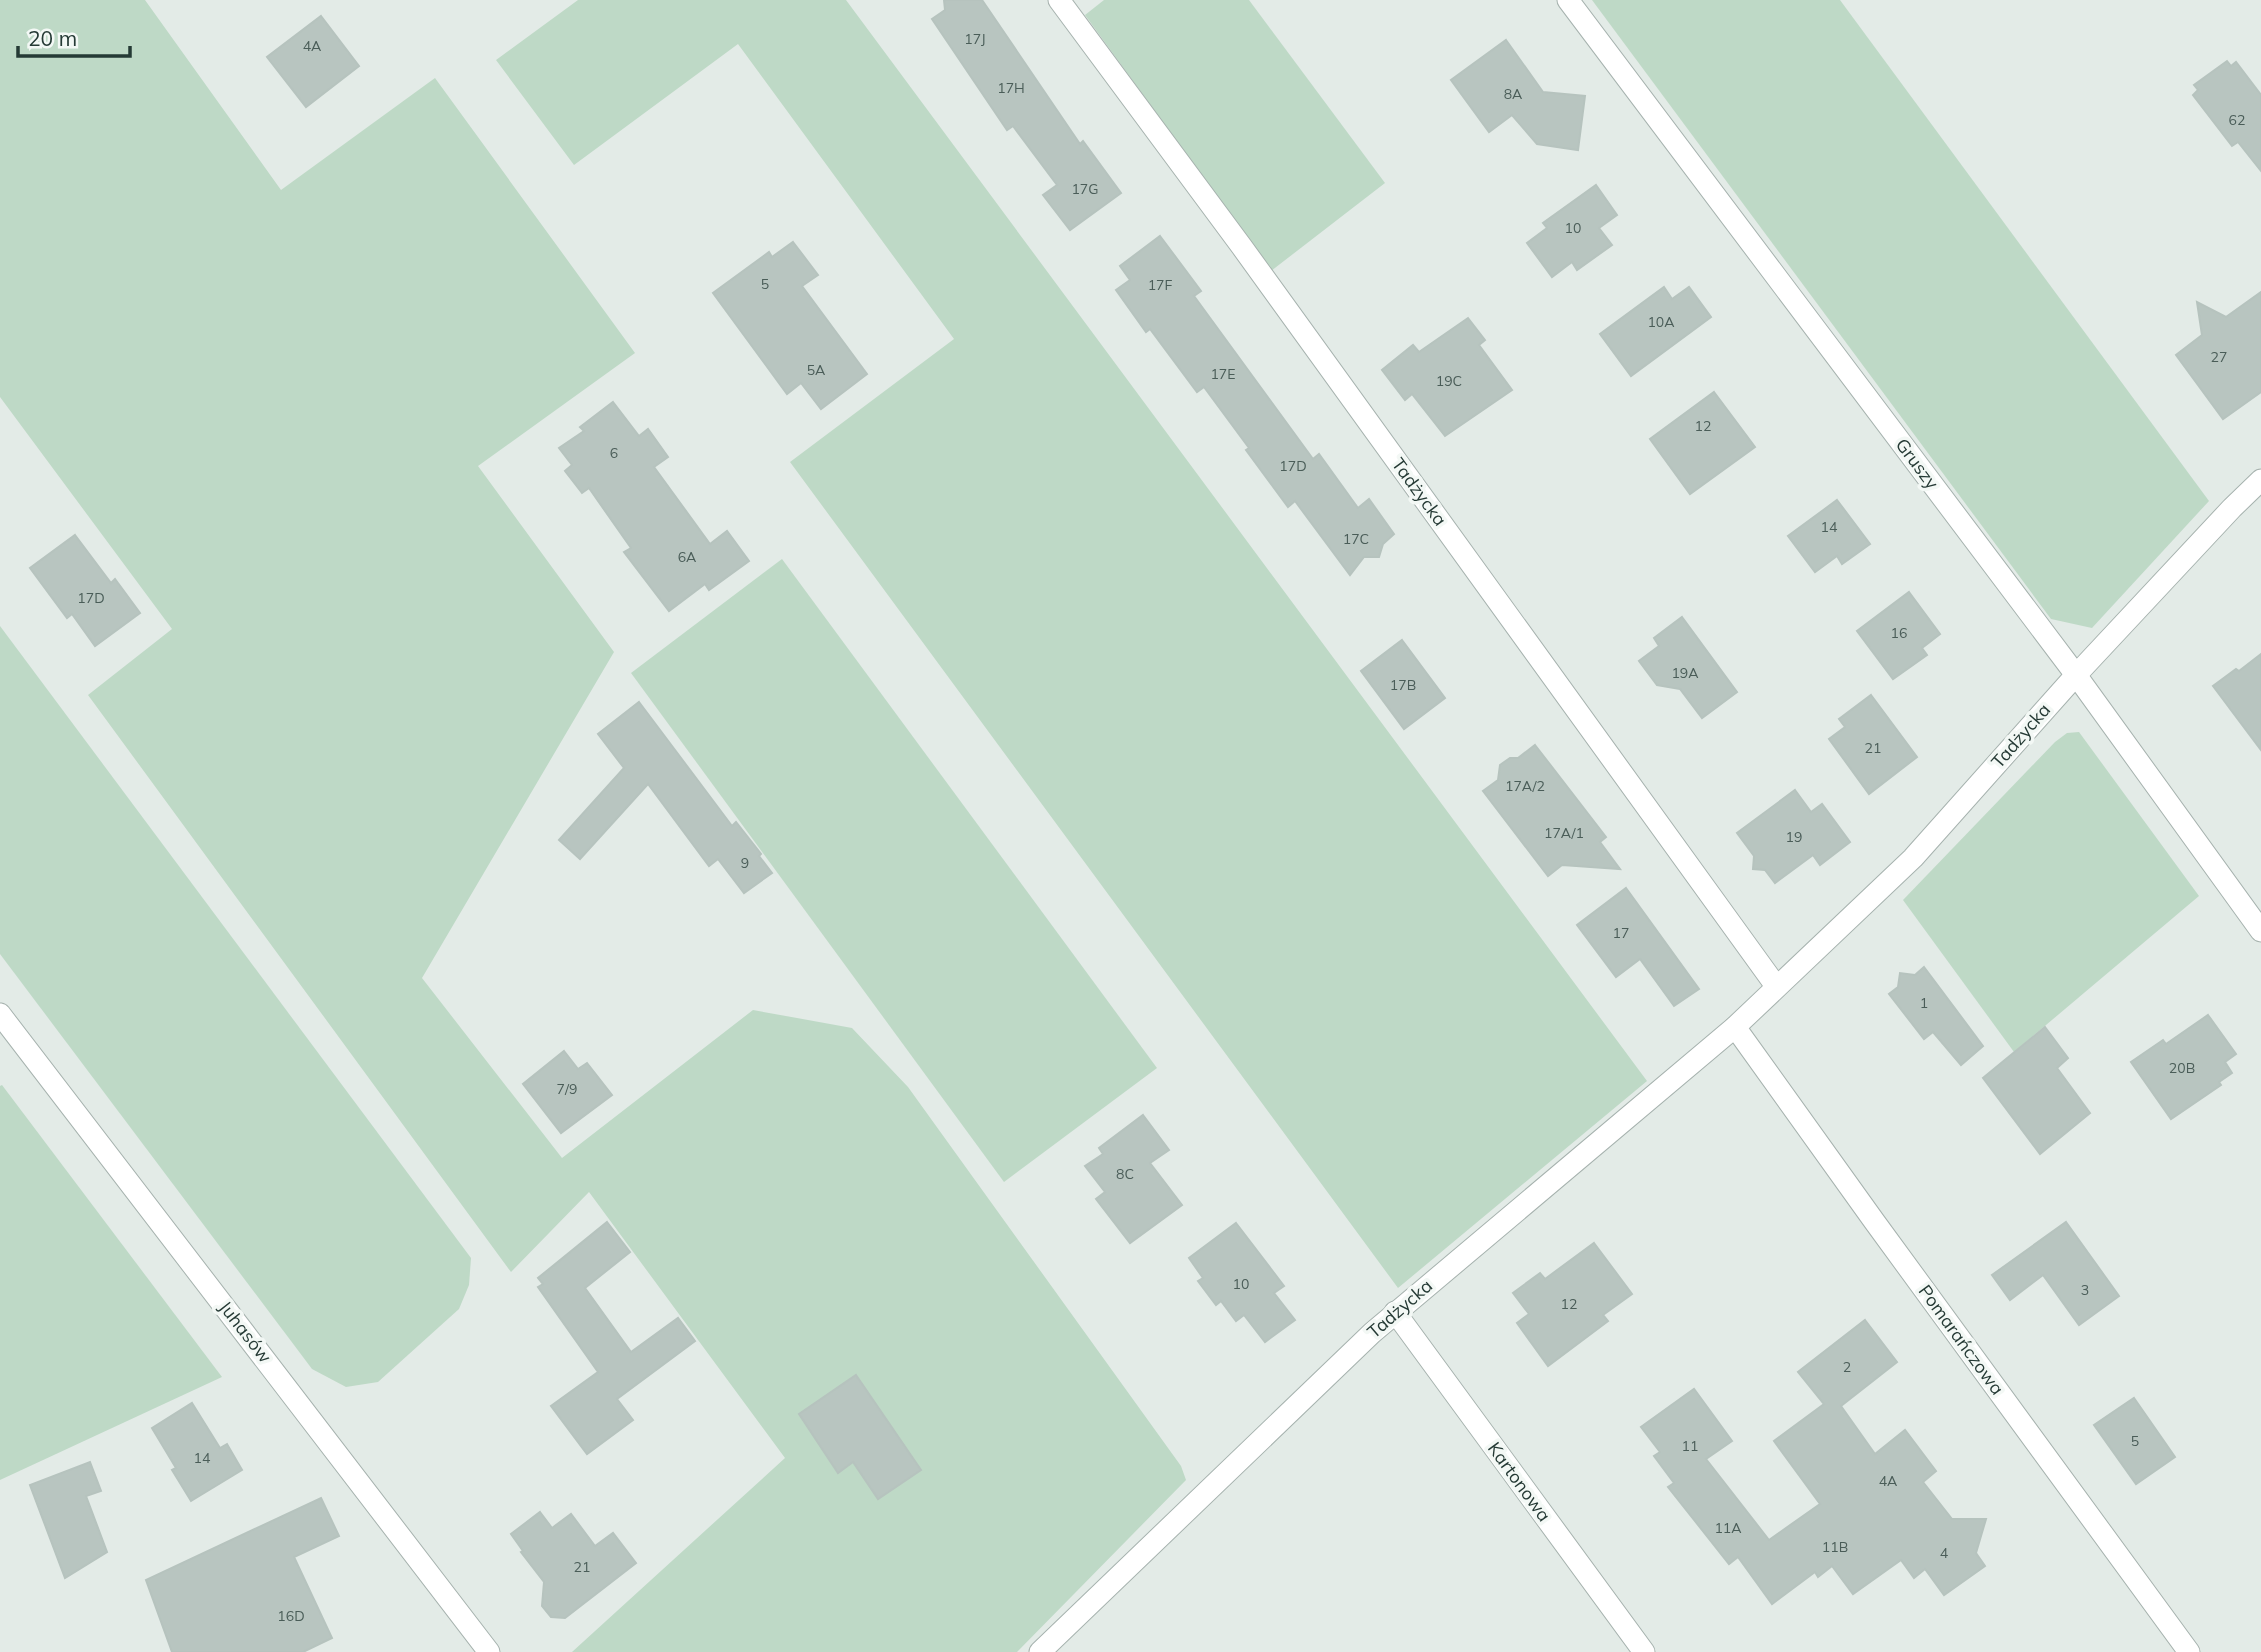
<svg xmlns="http://www.w3.org/2000/svg" width="2261" height="1652" viewBox="0 0 2261 1652" font-family="Mulish,sans-serif">
	<style>
		.green { fill: #bed9c6 }
		.building { fill: #b8c5c0; stroke: #b6c3be; stroke-width: 2 }
		.lines { fill: none; stroke-linecap: round; stroke-linejoin: round }
		.minor-casing { stroke: #a6b2ae; stroke-width: 23 }
		.minor { stroke: #fff; stroke-width: 21 }
		.labels { text-anchor: middle; stroke-width: 7; stroke-linejoin: round; paint-order: stroke }
		.number-label { font-size: 14px; fill: #4a5d58 }
		.street-label { font-size: 18px; fill: #253a35; stroke: #f3f8f5 }
	</style>
	<rect width="100%" height="100%" fill="#e3ebe7"/>
	<!-- green -->
	<g class="green">
		<polygon points="0,0 145,0 281,190 435,78 635,353 478,466 614,652 422,978 562,1158 753,1010 852,1028 908,1087 1181,1466 1186,1480 1017,1652 572,1652 785,1458 589,1192 511,1272 88,695 172,629 0,397"/>
		<polygon points="578,0 846,0 1647,1081 1398,1288 790,462 954,339 738,44 574,165 496,60"/>
		<polygon points="1104,0 1249,0 1385,183 1271,271 1085,15"/>
		<polygon points="1592,0 1840,0 2209,501 2092,628 2051,619"/>
		<polygon points="782,559 1157,1068 1004,1182 631,673"/>
		<polygon points="0,626 471,1258 469,1285 459,1309 378,1382 346,1387 312,1369 0,954"/>
		<polygon points="2079,732 2199,896 2014,1052 1903,900 2055,742 2067,733"/>
		<polygon points="2,1085 222,1377 0,1480 0,1086"/>
	</g>
	<!-- building -->
	<g class="building">
		<polygon points="944,0 982,0 1080,144 1083,141 1121,193 1070,230 1043,195 1057,185 1013,126 1007,130 932,19 945,10"/>
		<polygon points="321,16 359,66 306,107 267,57"/>
		<polygon points="1506,40 1543,92 1585,96 1578,150 1537,144 1512,115 1489,132 1451,80"/>
		<polygon points="2227,61 2231,66 2236,62 2261,95 2261,171 2238,142 2232,146 2193,95 2198,90 2194,85"/>
		<polygon points="1596,185 1617,215 1599,228 1612,245 1577,270 1572,262 1552,277 1527,243 1547,228 1543,223"/>
		<polygon points="1160,236 1201,291 1194,296 1313,459 1319,454 1358,508 1369,499 1394,534 1383,544 1379,557 1364,557 1350,575 1295,501 1288,507 1246,450 1249,448 1204,387 1197,392 1150,329 1146,332 1116,290 1130,280 1120,266"/>
		<polygon points="793,242 818,275 802,286 867,374 821,409 801,383 787,394 713,293 769,252 772,257"/>
		<polygon points="1664,287 1672,299 1689,287 1711,317 1631,376 1600,334"/>
		<polygon points="2261,292 2261,392 2223,419 2176,355 2202,335 2197,302 2226,317"/>
		<polygon points="1468,318 1485,340 1479,345 1512,390 1445,436 1412,394 1405,400 1382,370 1413,345 1419,352"/>
		<polygon points="1714,392 1755,447 1690,494 1650,439"/>
		<polygon points="613,402 639,436 648,429 668,457 654,467 710,544 727,531 749,561 709,590 705,584 669,611 624,552 631,548 589,488 582,493 565,471 572,465 559,448 584,431 580,427"/>
		<polygon points="1837,500 1870,544 1842,564 1837,556 1815,572 1788,536"/>
		<polygon points="75,535 111,583 115,579 140,613 95,646 72,614 67,618 30,568"/>
		<polygon points="1909,592 1940,634 1922,648 1927,655 1893,679 1857,631"/>
		<polygon points="1682,617 1737,692 1702,718 1680,689 1657,685 1639,661 1659,646 1654,638"/>
		<polygon points="1402,640 1445,698 1404,729 1361,671"/>
		<polygon points="2261,654 2261,750 2213,686 2236,669 2239,671"/>
		<polygon points="1871,695 1917,757 1869,794 1829,739 1845,727 1839,719"/>
		<polygon points="639,702 732,826 736,822 761,854 759,856 772,873 744,893 718,859 709,866 648,784 580,859 559,840 624,768 598,734"/>
		<polygon points="1535,745 1606,837 1600,842 1620,869 1562,865 1548,876 1483,791 1498,780 1500,765 1510,758 1518,758"/>
		<polygon points="1795,790 1811,812 1822,804 1850,842 1820,865 1813,855 1775,883 1765,870 1753,869 1754,856 1737,833"/>
		<polygon points="1626,888 1699,989 1674,1006 1640,959 1616,977 1577,925"/>
		<polygon points="1924,967 1983,1046 1961,1065 1933,1032 1924,1039 1889,994 1898,987 1900,973 1915,975"/>
		<polygon points="2208,1015 2236,1054 2225,1062 2232,1073 2219,1082 2221,1085 2171,1119 2131,1062 2163,1040 2166,1044"/>
		<polygon points="2045,1027 2068,1058 2057,1068 2090,1113 2040,1154 1983,1078"/>
		<polygon points="564,1051 578,1069 587,1063 612,1095 561,1133 523,1084"/>
		<polygon points="1143,1115 1169,1150 1150,1163 1182,1205 1130,1243 1096,1199 1105,1192 1085,1166 1103,1154 1099,1148"/>
		<polygon points="607,1222 630,1252 585,1288 631,1352 678,1318 695,1341 617,1399 633,1420 587,1454 551,1406 598,1372 538,1287 543,1284 538,1278"/>
		<polygon points="2066,1222 2119,1296 2079,1325 2043,1275 2010,1300 1992,1275"/>
		<polygon points="1236,1223 1284,1286 1274,1293 1295,1320 1265,1342 1244,1315 1236,1321 1221,1301 1216,1305 1198,1281 1203,1278 1189,1258"/>
		<polygon points="1594,1243 1632,1294 1603,1315 1608,1321 1548,1366 1517,1323 1529,1314 1513,1293 1540,1273 1545,1279"/>
		<polygon points="1865,1320 1897,1362 1841,1406 1875,1454 1905,1430 1936,1471 1923,1482 1952,1519 1986,1519 1976,1553 1985,1566 1944,1595 1925,1569 1914,1578 1901,1560 1853,1594 1832,1566 1818,1577 1815,1572 1772,1604 1738,1557 1729,1564 1668,1487 1674,1483 1654,1456 1660,1452 1641,1427 1694,1389 1732,1441 1706,1459 1769,1540 1820,1504 1774,1441 1824,1404 1798,1372"/>
		<polygon points="856,1375 921,1470 878,1499 853,1462 838,1473 799,1414"/>
		<polygon points="2134,1398 2175,1457 2136,1484 2094,1425"/>
		<polygon points="192,1403 220,1448 227,1444 242,1470 191,1501 172,1470 176,1468 152,1428"/>
		<polygon points="90,1462 101,1491 86,1496 107,1552 65,1578 30,1485"/>
		<polygon points="321,1498 339,1536 294,1557 332,1638 303,1652 172,1652 146,1580"/>
		<polygon points="540,1512 552,1528 571,1514 595,1546 613,1533 636,1563 565,1618 551,1617 542,1606 544,1582 521,1552 523,1551 511,1534"/>
	</g>
	<g class="lines">
		<defs>
			<g id="minor">
				<polyline points="1059,0 1242,247 1776,986"/>
				<polyline points="1568,0 2076,675 2261,931"/>
				<polyline points="0,1014 489,1652"/>
				<polyline points="1735,1027 1874,1221 2189,1652"/>
				<polyline points="1395,1312 1644,1652"/>
				<polyline points="1040,1652 1372,1333 1735,1027 1913,858 2076,675 2232,508 2261,480"/>
			</g>
		</defs>
		<!-- minor casing -->
		<use href="#minor" class="minor-casing"/>
		<!-- minor -->
		<use href="#minor" class="minor"/>
	</g>
	<g class="labels">
		<!-- number labels -->
		<g class="number-label">
			<text x="975" y="44">17J</text>
			<text x="312" y="51">4A</text>
			<text x="1011" y="93">17H</text>
			<text x="1513" y="99">8A</text>
			<text x="2237" y="125">62</text>
			<text x="1085" y="194">17G</text>
			<text x="1573" y="233">10</text>
			<text x="765" y="289">5</text>
			<text x="1160" y="290">17F</text>
			<text x="1661" y="327">10A</text>
			<text x="2219" y="362">27</text>
			<text x="816" y="375">5A</text>
			<text x="1223" y="379">17E</text>
			<text x="1449" y="386">19C</text>
			<text x="1703" y="431">12</text>
			<text x="614" y="458">6</text>
			<text x="1293" y="471">17D</text>
			<text x="1829" y="532">14</text>
			<text x="1356" y="544">17C</text>
			<text x="687" y="562">6A</text>
			<text x="91" y="603">17D</text>
			<text x="1899" y="638">16</text>
			<text x="1685" y="678">19A</text>
			<text x="1403" y="690">17B</text>
			<text x="1873" y="753">21</text>
			<text x="1525" y="791">17A/2</text>
			<text x="1564" y="838">17A/1</text>
			<text x="1794" y="842">19</text>
			<text x="745" y="868">9</text>
			<text x="1621" y="938">17</text>
			<text x="1924" y="1008">1</text>
			<text x="2182" y="1073">20B</text>
			<text x="567" y="1094">7/9</text>
			<text x="1125" y="1179">8C</text>
			<text x="1241" y="1289">10</text>
			<text x="2085" y="1295">3</text>
			<text x="1569" y="1309">12</text>
			<text x="1847" y="1372">2</text>
			<text x="2135" y="1446">5</text>
			<text x="1690" y="1451">11</text>
			<text x="202" y="1463">14</text>
			<text x="1888" y="1486">4A</text>
			<text x="1728" y="1533">11A</text>
			<text x="1835" y="1552">11B</text>
			<text x="1944" y="1558">4</text>
			<text x="582" y="1572">21</text>
			<text x="291" y="1621">16D</text>
		</g>
		<!-- street labels -->
		<g class="street-label">
			<text transform="translate(1917 464) rotate(53)" y="6">Gruszy</text>
			<text transform="translate(1419 492) rotate(54)" y="6">Tadżycka</text>
			<text transform="translate(2021 736) rotate(-49)" y="6">Tadżycka</text>
			<text transform="translate(1400 1309) rotate(-41)" y="6">Tadżycka</text>
			<text transform="translate(245 1332) rotate(52)" y="6">Juhasów</text>
			<text transform="translate(1961 1340) rotate(54)" y="6">Pomarańczowa</text>
			<text transform="translate(1519 1482) rotate(54)" y="6">Kartonowa</text>
		</g>
	</g>
	<!-- scale -->
	<path d="M18 46v10h112v-10" fill="none" stroke="#253a35" stroke-width="3.5"/>
	<text x="28" y="46" font-size="21" fill="#253a35" stroke="#f3f8f5" stroke-width="5" paint-order="stroke">20 m</text>
</svg>
